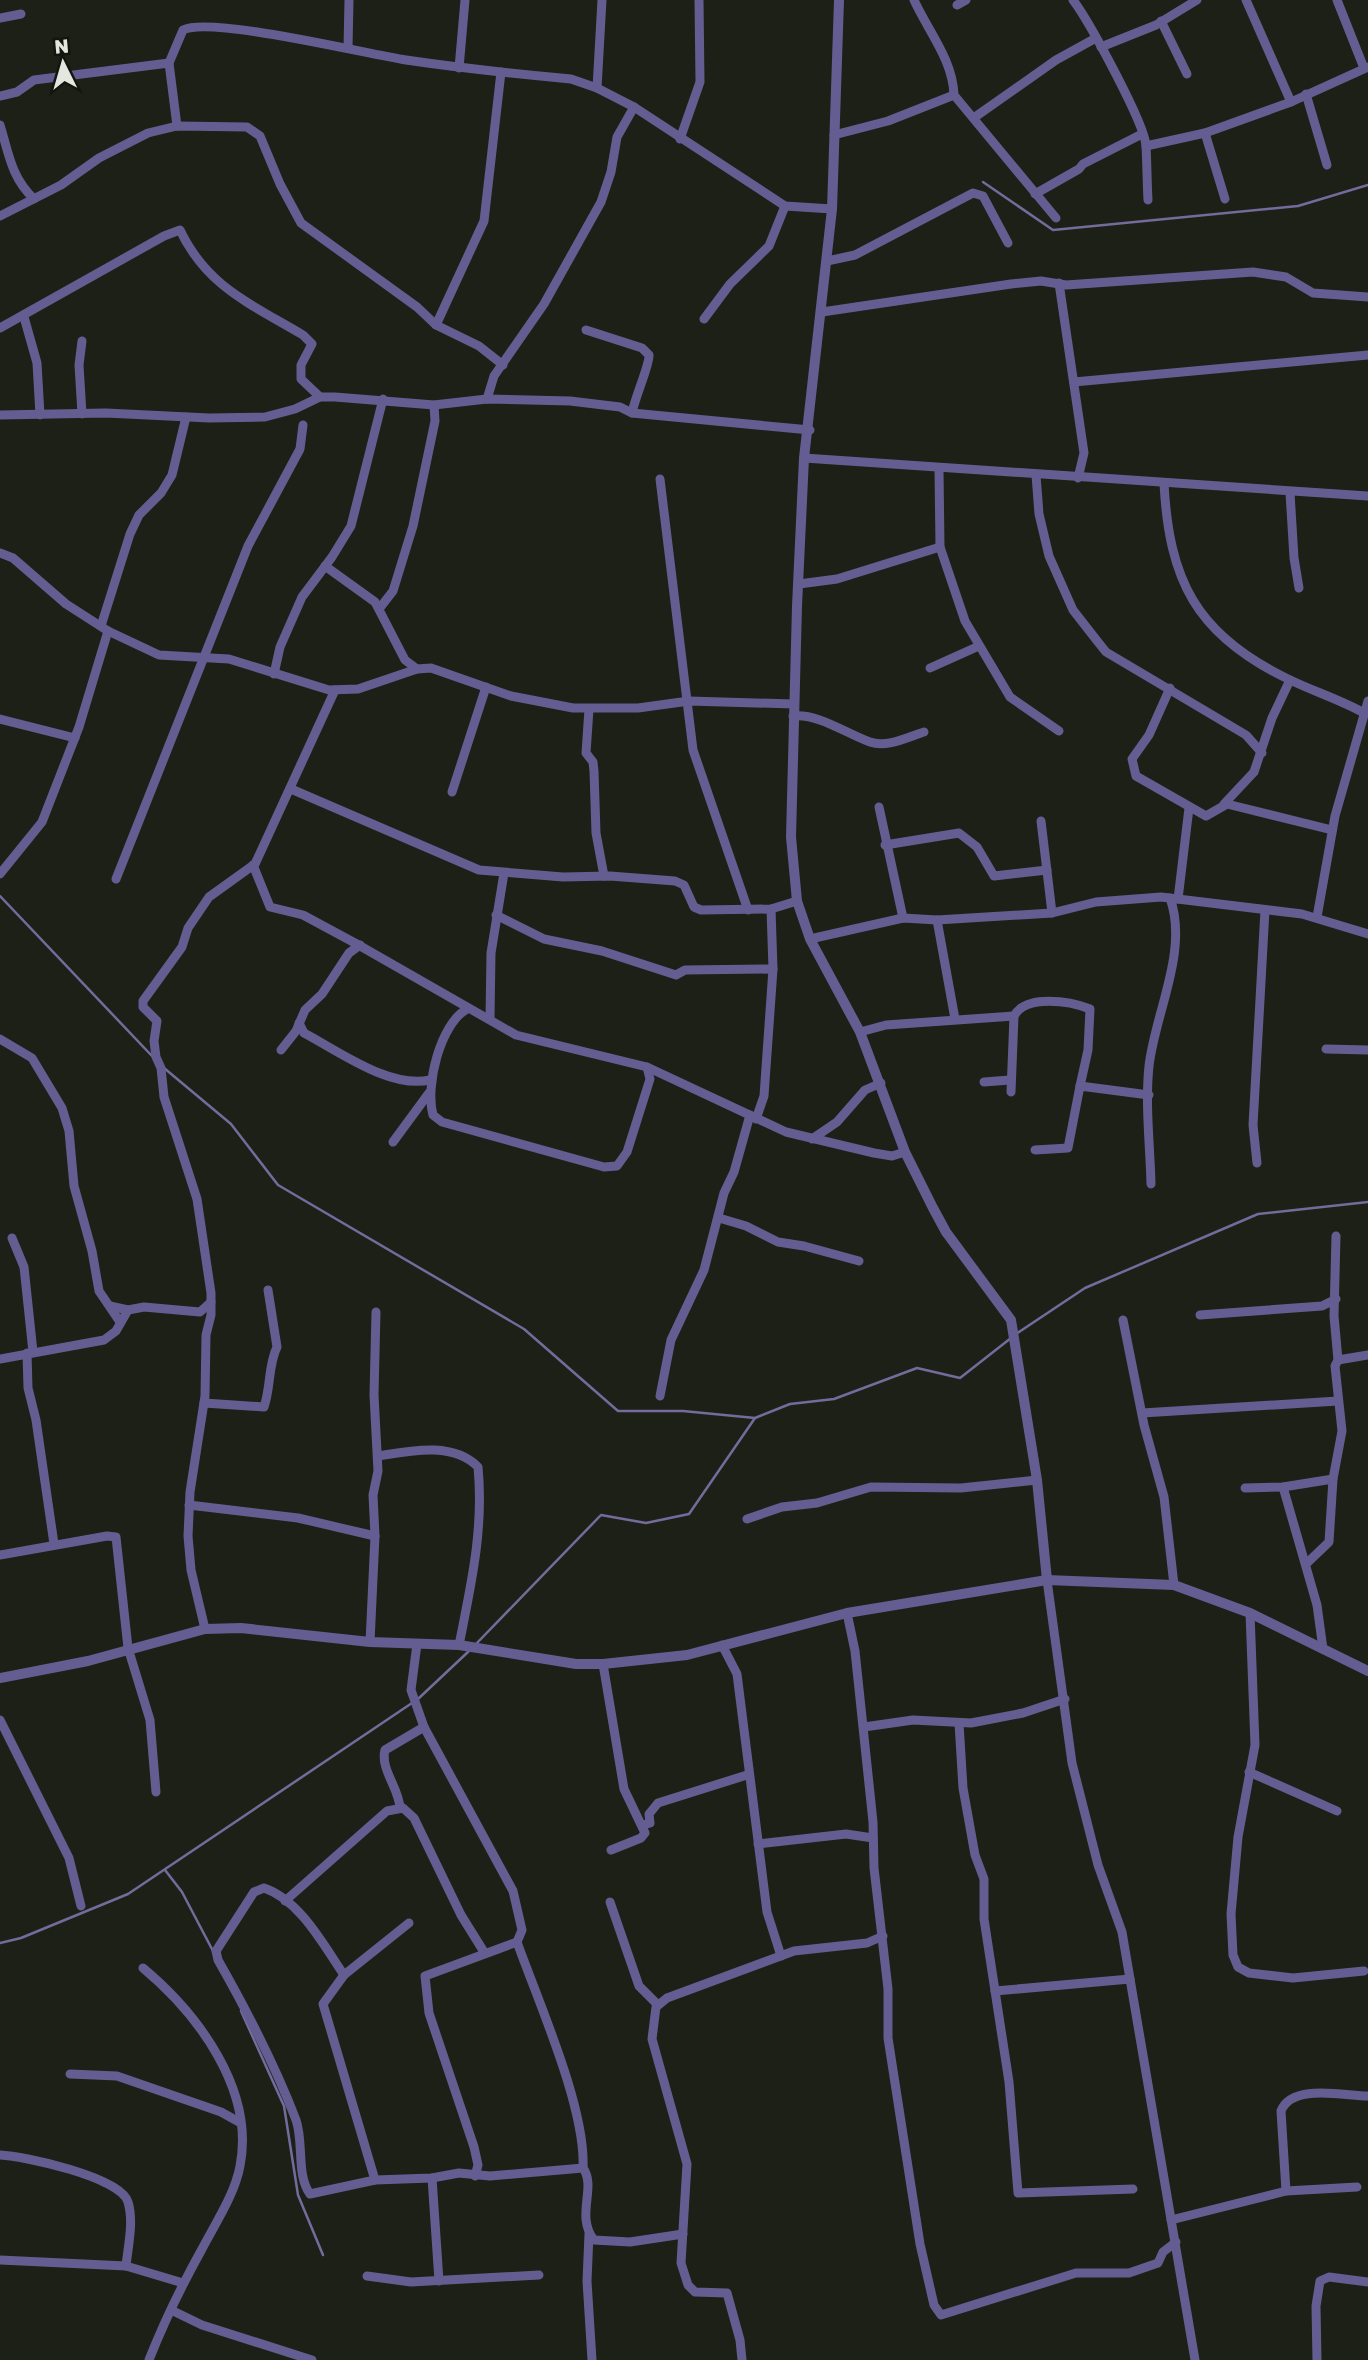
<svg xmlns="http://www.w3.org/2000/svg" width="1368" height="2360" viewBox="0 0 1368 2360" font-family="'Golos Text',sans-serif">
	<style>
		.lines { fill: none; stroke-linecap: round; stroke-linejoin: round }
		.stream { stroke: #756a9c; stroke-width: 2.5 }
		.minor { stroke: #645d91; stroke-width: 9 }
		.tertiary { stroke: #645d91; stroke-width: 10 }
	</style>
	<rect width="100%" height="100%" fill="#1c2017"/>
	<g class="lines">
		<!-- stream -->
		<g class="stream">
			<polyline points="983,182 1053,230 1298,206 1368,185"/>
			<polyline points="0,896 152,1056"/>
			<polyline points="164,1068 231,1124 278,1185 524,1329 618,1411 683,1411 755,1418 790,1404 834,1399 917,1368 960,1378 1011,1338"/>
			<polyline points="1016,1334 1085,1288 1258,1214 1368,1202"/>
			<polyline points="476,1644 601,1515 646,1523 689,1514 755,1418"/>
			<polyline points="418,1699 469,1651"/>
			<polyline points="165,1870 182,1892 213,1951"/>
			<polyline points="0,1943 21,1938 128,1894 412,1703"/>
			<polyline points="241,2011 284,2106 298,2195 323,2255"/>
		</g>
		<!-- minor -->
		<g class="minor">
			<path d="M 914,0 C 928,31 953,60 954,95 L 1056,218"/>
			<path d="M 1073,0 C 1089,21 1145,124 1146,146 C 1147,164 1147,182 1148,200"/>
			<polyline points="1246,0 1291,102"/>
			<polyline points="1337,0 1364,68"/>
			<polyline points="957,5 966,0"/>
			<polyline points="0,18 21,14"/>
			<polyline points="1161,21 1187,74"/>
			<polyline points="1101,47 1156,25 1197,0"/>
			<polyline points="348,48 349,0"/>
			<polyline points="459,68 465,0"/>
			<polyline points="597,88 602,0"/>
			<polyline points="1306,94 1327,165"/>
			<polyline points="0,96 17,92 34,80 169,63"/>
			<polyline points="975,117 1056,60 1096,38"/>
			<path d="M 0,125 C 9,154 11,177 34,199"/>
			<path d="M 177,126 L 169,63 L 183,30 C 211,16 366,54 406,60 C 461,68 516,74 571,79 L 597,88 L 634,107 L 785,206 L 832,209"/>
			<polyline points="1205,133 1225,199"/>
			<polyline points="834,135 888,121 954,95"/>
			<polyline points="680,139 700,82 699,0"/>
			<polyline points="1146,146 1205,133 1291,102 1368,67"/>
			<polyline points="1035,194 1079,169 1083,164 1142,134"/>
			<polyline points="0,216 61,185 99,158 148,133 177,126 247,127 260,136 280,184 301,223 417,307 436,325 479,346 503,365"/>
			<polyline points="827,261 855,255 973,193 983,196 1008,243"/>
			<polyline points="1059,283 1084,453 1078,478"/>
			<polyline points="822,312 1011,284 1041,281 1066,285 1253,272 1286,277 1313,293 1368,297"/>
			<polyline points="24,317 37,363 40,415"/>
			<polyline points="704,319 730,284 769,246 785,206"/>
			<polyline points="436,325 484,221 501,72"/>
			<path d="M 0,328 L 164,236 L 180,230 C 207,287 251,304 303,335 L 312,344 L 301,365 L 301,379 L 320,397"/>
			<path d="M 586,330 L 642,348 L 649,355 C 650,364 635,397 632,413"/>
			<polyline points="82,341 79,365 82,414"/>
			<polyline points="1074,382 1368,355"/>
			<polyline points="487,399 494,376 544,304 601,202 611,172 617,137 634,107"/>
			<polyline points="0,415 106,413 209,418 265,417 295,409 320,397 335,397 434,405 487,399 570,401 620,407 632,413 810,430"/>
			<polyline points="804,458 1368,496"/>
			<polyline points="939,469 940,547 965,621 1010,697 1059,731"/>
			<polyline points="1036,475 1039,514 1049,556 1073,610 1098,642 1106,652 1246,735 1262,753"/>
			<polyline points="660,479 693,750 748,910"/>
			<path d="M 1164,483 C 1169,580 1196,634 1286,678 C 1312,691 1339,699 1364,713"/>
			<polyline points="1290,493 1294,558 1299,588"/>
			<polyline points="0,553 13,558 66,604 108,631 159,655 229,659 329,690 358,689 417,669 431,668 511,696 573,708 638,708 689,701 793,704"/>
			<polyline points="325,566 375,602 405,660 417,669"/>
			<polyline points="799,584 837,579 940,547"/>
			<polyline points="379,609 393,591 413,526 435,421 434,405"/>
			<polyline points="101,626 130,534 139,515 161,493 172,475 186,417"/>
			<polyline points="930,668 979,646"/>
			<polyline points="274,674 280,647 302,597 332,557 351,526 383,399"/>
			<polyline points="1170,688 1149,735 1132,759 1136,776 1206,816 1227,804 1332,830"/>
			<polyline points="589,709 586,753 593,762 594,771 596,833 604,876"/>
			<path d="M 793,716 C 818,713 847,734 870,742 C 887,748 908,737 924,732"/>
			<polyline points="0,719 75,738"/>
			<polyline points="291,789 479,870 563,877 610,876 675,881 684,885 694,907 701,910 771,909 797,901"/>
			<polyline points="452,792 486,687"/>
			<polyline points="1224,804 1254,772 1272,718 1290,680"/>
			<polyline points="879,807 903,918"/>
			<polyline points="1041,821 1052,913"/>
			<polyline points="885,845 959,833 977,847 994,876 1047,870"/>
			<polyline points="253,865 270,907 303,915 355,943 516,1035 647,1067 786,1132 874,1153 892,1156 905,1152"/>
			<polyline points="0,874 42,822 79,727 108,631"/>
			<polyline points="116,879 248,546 300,449 303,425"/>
			<polyline points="1178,899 1189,808"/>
			<polyline points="496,915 544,939 602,951 676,975 685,970 773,969"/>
			<polyline points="1317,917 1335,816 1368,701"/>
			<polyline points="937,920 955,1019"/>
			<polyline points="810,939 903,918 937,920 1052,913 1096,902 1161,897 1302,914 1368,934"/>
			<path d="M 467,1009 C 440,1024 425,1086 433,1115 L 442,1122 L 604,1167 L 617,1166 L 627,1152 L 650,1079 L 647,1067"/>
			<polyline points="490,1019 491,953 504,873"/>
			<path d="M 299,1023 L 304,1033 C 340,1052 390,1089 430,1080"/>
			<polyline points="860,1032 886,1025 1014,1016"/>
			<polyline points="0,1039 32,1058 62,1108 69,1131 74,1186 92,1251 99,1291 120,1322"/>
			<polyline points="1326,1049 1368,1050"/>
			<polyline points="281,1050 296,1031 305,1010 322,994 349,953 360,945"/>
			<polyline points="984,1082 1010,1080"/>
			<path d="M 1011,1092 L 1014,1016 C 1026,994 1070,1001 1090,1009 L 1088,1050 L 1080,1086"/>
			<polyline points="756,1119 764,1096 773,969 771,909"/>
			<polyline points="812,1139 837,1122 865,1090 881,1083"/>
			<polyline points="393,1142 429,1093"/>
			<polyline points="1035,1150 1068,1148 1080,1086 1149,1095"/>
			<polyline points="1257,1163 1253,1125 1265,910"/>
			<path d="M 1151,1184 C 1150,1145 1145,1104 1149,1066 C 1155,1013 1189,951 1170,898"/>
			<polyline points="719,1218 746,1226 778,1242 804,1246 859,1261"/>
			<polyline points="12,1238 24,1267 33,1352"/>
			<polyline points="110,1306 128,1310 144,1307 200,1312 211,1302"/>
			<polyline points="1200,1315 1322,1306 1336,1299"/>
			<polyline points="1123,1320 1144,1425 1164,1497 1174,1585"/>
			<polyline points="27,1353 28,1388 36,1420 54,1544"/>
			<polyline points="0,1359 104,1340 116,1331 128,1310"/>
			<polyline points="1338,1360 1368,1355"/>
			<polyline points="660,1396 671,1340 704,1270 724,1193 734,1172 750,1115"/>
			<path d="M 204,1403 L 264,1407 C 271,1387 268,1365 277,1347 L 268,1290"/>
			<polyline points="1142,1413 1338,1401"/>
			<path d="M 378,1456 C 409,1451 453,1441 478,1467 C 484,1529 471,1585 459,1645"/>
			<polyline points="1283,1487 1317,1605 1323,1649"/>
			<polyline points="1245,1488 1283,1487 1333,1479"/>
			<polyline points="189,1505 298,1518 375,1536"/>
			<polyline points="747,1519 782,1507 817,1503 871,1487 961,1488 1037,1480"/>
			<polyline points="0,1555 107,1536 116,1537 128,1648 150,1720 156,1792"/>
			<polyline points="1306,1564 1329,1542 1333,1479 1342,1431 1335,1366 1338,1360 1334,1316 1336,1236"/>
			<polyline points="1047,1580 1072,1763 1098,1865 1122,1932 1195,2360"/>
			<polyline points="847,1613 855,1651 873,1822 874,1868 888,1989 888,2038 920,2244 934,2305 941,2315 1076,2273 1129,2273 1158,2263 1163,2252 1176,2242"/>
			<polyline points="1250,1613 1255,1745 1238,1837 1231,1914 1233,1955 1238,1967 1249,1973 1293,1978 1364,1971"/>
			<polyline points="205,1629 191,1570 188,1536 190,1492 205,1396 206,1335 211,1315 211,1293 197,1199 164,1097 161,1068 156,1057 154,1041 157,1021 143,1007 143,1001 182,947 188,928 209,897 255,864 335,690"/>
			<polyline points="370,1642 375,1536 373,1495 378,1471 374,1395 376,1312"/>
			<polyline points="417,1644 411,1690 424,1727 513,1891 522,1930 517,1942 425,1976 429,2013 474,2147 478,2165 475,2176"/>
			<polyline points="722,1645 737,1674 767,1912 781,1956"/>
			<polyline points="603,1664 624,1789 645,1833 641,1838 611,1850"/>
			<polyline points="0,1720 69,1858 81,1906"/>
			<polyline points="959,1723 963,1788 975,1855 984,1879 984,1919 1009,2082 1018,2193 1133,2189"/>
			<polyline points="864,1727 913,1720 971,1723 1023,1713 1065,1699"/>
			<polyline points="1249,1772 1337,1811"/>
			<path d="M 400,1808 C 399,1788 380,1769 385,1750 L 424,1727"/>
			<polyline points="643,1825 650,1823 649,1814 658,1803 747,1775"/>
			<polyline points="758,1844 846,1834 873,1838"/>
			<polyline points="285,1901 387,1811 403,1808 414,1818 461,1915 484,1952"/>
			<polyline points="610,1902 639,1986 658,2005"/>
			<path d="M 517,1942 C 538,2001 586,2108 583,2168"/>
			<path d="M 143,1968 C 198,2014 255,2090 240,2166 C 235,2194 215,2224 202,2249 C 182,2285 164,2322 149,2360"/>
			<path d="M 344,1975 C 324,1946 300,1900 264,1888 L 254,1892 L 216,1951 L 218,1960 C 247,2011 275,2065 296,2120 C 304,2142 296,2175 310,2194 L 375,2180 L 432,2178 L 459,2173 L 490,2176 L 583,2168 C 597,2187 575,2216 594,2240 L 630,2242 L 683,2234"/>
			<polyline points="995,1991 1130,1979"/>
			<polyline points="70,2074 117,2076 221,2112 239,2122"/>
			<path d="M 0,2155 C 24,2156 121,2177 128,2202 C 134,2222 128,2246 126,2266 L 183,2283"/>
			<polyline points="432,2178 439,2281"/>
			<polyline points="375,2180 323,2004 344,1975 409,1923"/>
			<path d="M 1286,2191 L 1281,2111 C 1292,2083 1344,2096 1368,2096"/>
			<polyline points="1171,2220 1286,2191 1357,2187"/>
			<polyline points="589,2234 587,2281 592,2360"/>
			<polyline points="0,2260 126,2266"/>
			<polyline points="367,2276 411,2282 539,2275"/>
			<polyline points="171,2310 202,2325 312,2360"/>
			<polyline points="742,2360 740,2340 727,2293 695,2292 688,2285 681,2263 687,2164 652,2039 656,2007 667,1998 794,1951 867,1943 883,1936"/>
			<polyline points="1317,2360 1316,2306 1320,2281 1329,2277 1368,2282"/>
		</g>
		<!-- tertiary -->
		<g class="tertiary">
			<polyline points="839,0 832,209 804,458 797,606 791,837 797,901 810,939 860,1032 905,1152 933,1208 946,1232 1011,1320 1037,1480 1047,1580"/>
			<polyline points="0,1678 88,1661 205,1629 241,1628 370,1642 459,1645 576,1664 603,1664 687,1655 847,1613 1047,1580 1174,1585 1250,1613 1368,1671"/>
		</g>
	</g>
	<!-- north arrow -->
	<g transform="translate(63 63) rotate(355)" stroke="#13160e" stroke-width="5" paint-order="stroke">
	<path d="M0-5L12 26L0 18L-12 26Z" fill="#e4e6e0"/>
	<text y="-10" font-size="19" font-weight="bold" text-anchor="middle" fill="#e4e6e0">N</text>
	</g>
</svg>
